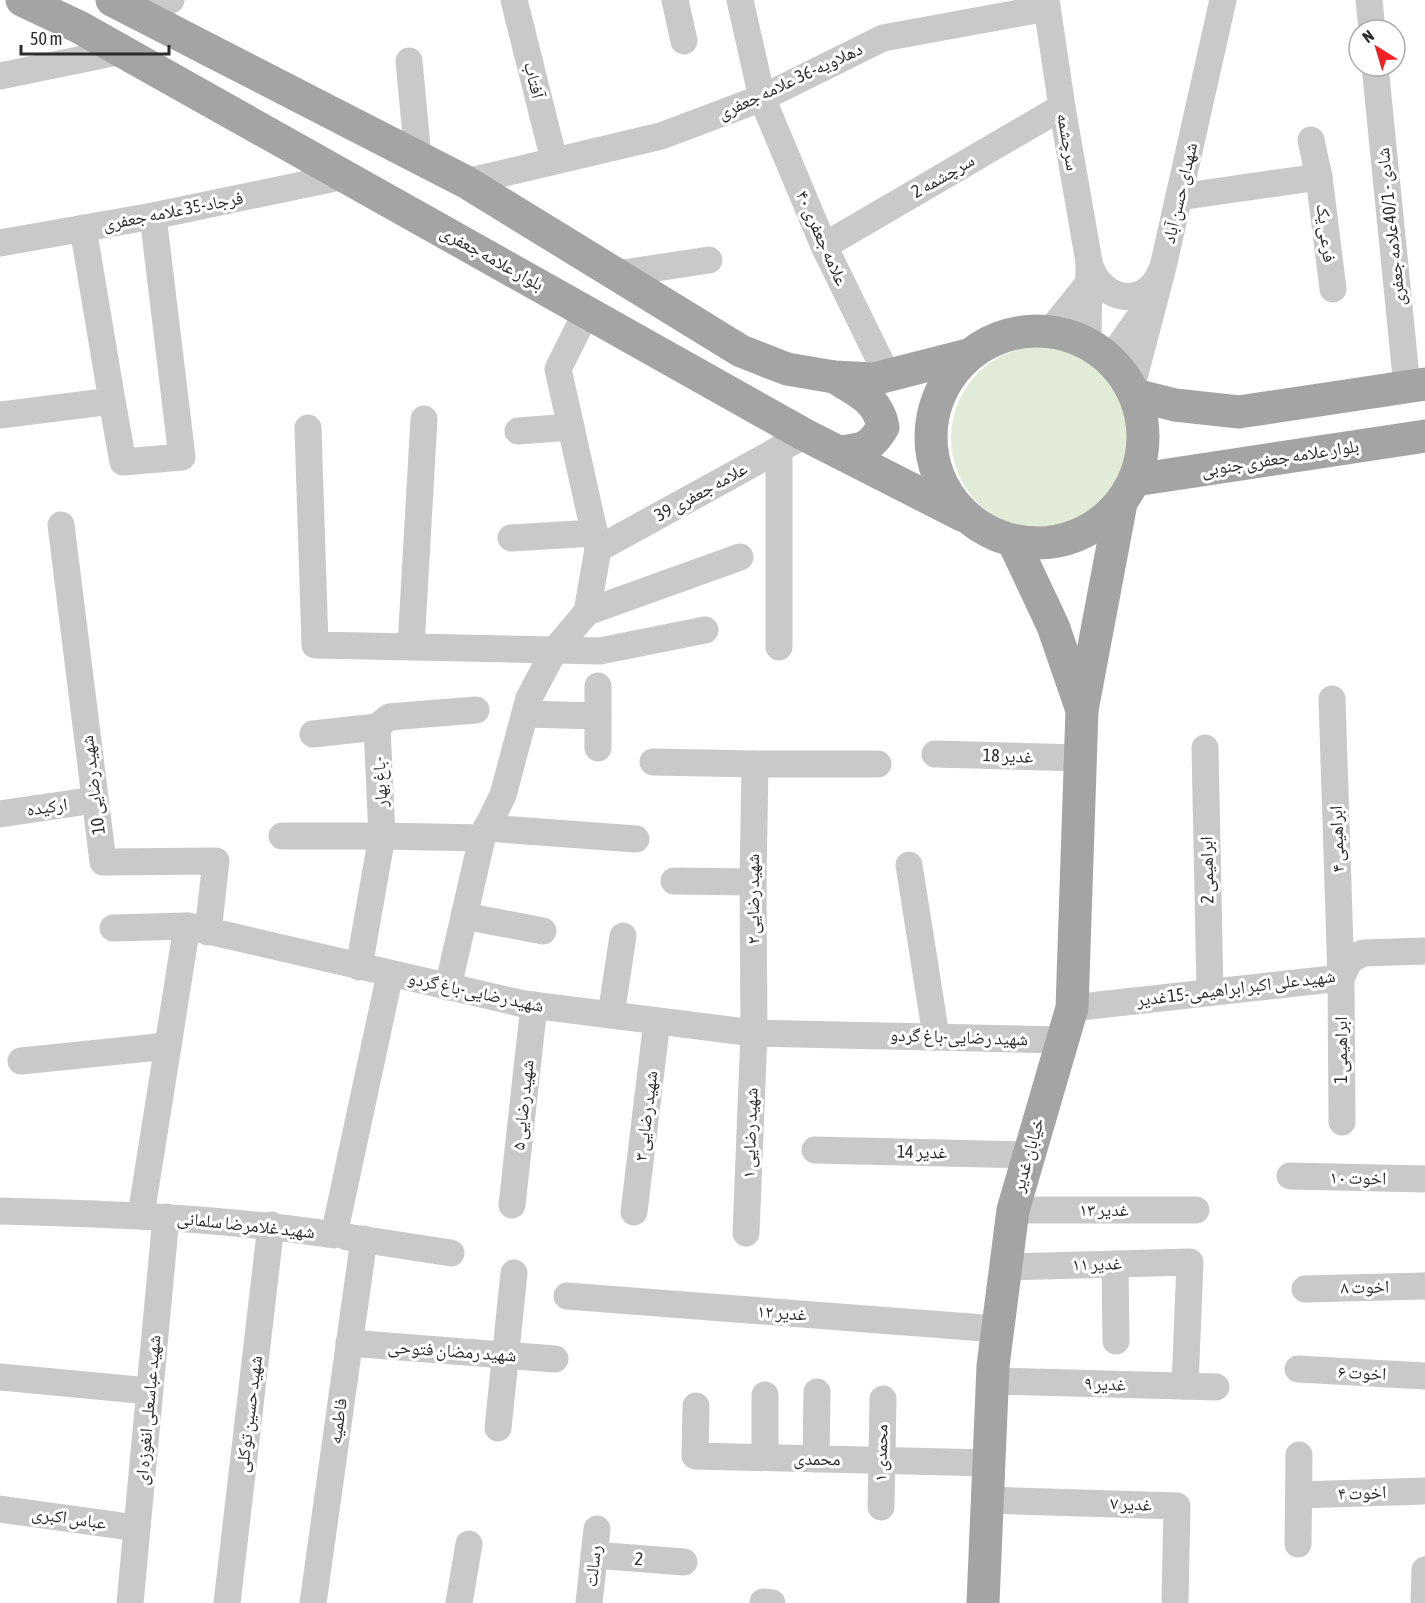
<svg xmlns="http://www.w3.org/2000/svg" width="1425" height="1603" viewBox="0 0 1425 1603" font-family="'Asap Condensed','Noto Naskh Arabic',sans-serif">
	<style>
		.green { fill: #e2ebd8 }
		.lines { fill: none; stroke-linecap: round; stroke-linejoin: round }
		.minor { stroke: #c9c9c9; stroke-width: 27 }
		.major { stroke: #a4a4a4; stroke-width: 33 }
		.labels { text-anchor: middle; stroke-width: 6; stroke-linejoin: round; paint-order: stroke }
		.street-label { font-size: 18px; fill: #2c2c2c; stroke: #fff }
	</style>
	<rect width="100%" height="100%" fill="#fff"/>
	<!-- green -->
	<circle class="green" cx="1043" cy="438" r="92"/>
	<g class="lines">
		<!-- minor -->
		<g class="minor">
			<polyline points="514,0 554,160"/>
			<polyline points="675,0 684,41"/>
			<polyline points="740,0 762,98 824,246 887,375"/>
			<polyline points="1046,0 1062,107 1089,262 1088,343"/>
			<polyline points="1369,0 1372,30"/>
			<polyline points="126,8 171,0"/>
			<polyline points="409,61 418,157"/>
			<polyline points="1375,66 1407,387"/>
			<polyline points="0,76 122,51"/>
			<polyline points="1311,140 1319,177 1333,289"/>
			<polyline points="466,182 661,136 762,98 883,38 1047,8"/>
			<polyline points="1179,197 1319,177"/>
			<polyline points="0,243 153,216 345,176"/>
			<polyline points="824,246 1062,107"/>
			<path d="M 1089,262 C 1099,301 1145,311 1161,271"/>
			<polyline points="617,274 709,260"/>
			<polyline points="1050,331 1088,284"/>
			<polyline points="1110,359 1146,308"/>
			<polyline points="1132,385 1163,267 1223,0"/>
			<polyline points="112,401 123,462 182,457 153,216"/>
			<polyline points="0,415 112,401 83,228"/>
			<polyline points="308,428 315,645 600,651 705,630"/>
			<polyline points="518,431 571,427"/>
			<polyline points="779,449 779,647"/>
			<polyline points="61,525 103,862 216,861 208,932"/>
			<polyline points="511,538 594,533"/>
			<polyline points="598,549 805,435"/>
			<polyline points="587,612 740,557"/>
			<polyline points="411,646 424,419"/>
			<polyline points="598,686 598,748"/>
			<polyline points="1332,699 1341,978 1342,1122"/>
			<polyline points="525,714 598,716"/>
			<polyline points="313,734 377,727 389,717 476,710"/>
			<polyline points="1205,748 1210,992"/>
			<polyline points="935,754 1080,758"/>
			<polyline points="653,762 755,764"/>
			<polyline points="0,814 95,800"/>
			<polyline points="486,828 636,839"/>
			<polyline points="282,836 382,836 377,727"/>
			<polyline points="909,865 936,1036"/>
			<polyline points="674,881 753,882"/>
			<polyline points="464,916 543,931"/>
			<polyline points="113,928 187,926"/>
			<polyline points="359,967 382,836 482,838"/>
			<polyline points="448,987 482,838 503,795 529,698 554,651 587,612 598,549 558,369 587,311"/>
			<polyline points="1072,1008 1341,978 1350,960 1363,953 1425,951"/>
			<polyline points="611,1015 623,936"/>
			<polyline points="21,1061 168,1046"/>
			<polyline points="815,1150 1028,1155"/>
			<polyline points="1290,1176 1425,1179"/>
			<polyline points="512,1205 534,1005"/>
			<polyline points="1013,1210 1196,1210"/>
			<path d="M 0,1211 C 112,1214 223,1218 334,1235 L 390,974"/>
			<polyline points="634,1212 657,1021"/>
			<polyline points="141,1215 187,926 524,1004 754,1033 1062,1040"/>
			<polyline points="746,1233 754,1033 753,882 755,764 878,764"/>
			<polyline points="347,1237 451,1253"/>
			<polyline points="1115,1264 1116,1341"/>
			<polyline points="1004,1267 1190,1262 1185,1386"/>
			<polyline points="1305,1289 1425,1286"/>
			<polyline points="567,1296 997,1329"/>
			<polyline points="349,1343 555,1359"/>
			<polyline points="1298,1369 1425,1376"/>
			<polyline points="0,1377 149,1391"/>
			<polyline points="993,1381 1216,1387"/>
			<polyline points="765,1395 765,1457"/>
			<polyline points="696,1406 695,1456 989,1463"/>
			<polyline points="498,1428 514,1273"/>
			<polyline points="816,1459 817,1392"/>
			<polyline points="1299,1495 1425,1491"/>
			<polyline points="987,1500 1177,1506 1175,1603"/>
			<polyline points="881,1507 883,1399"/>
			<polyline points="0,1509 137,1528"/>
			<polyline points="1298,1544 1299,1455"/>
			<polyline points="594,1555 684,1562"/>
			<polyline points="763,1602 772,1603"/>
			<polyline points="130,1603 166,1217"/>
			<polyline points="227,1603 271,1225"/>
			<polyline points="313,1603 364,1239"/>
			<polyline points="459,1603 469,1544"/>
			<polyline points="589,1603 597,1529"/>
			<polyline points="1424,1603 1425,1570"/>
		</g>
		<!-- major -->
		<g class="major">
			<polyline points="22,0 79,27 805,435 962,515"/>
			<polyline points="112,0 466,182 741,351 787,369 834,377 874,379 968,355"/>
			<circle cx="1037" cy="437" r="106"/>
			<path d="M 834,377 C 857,391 878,399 883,427 C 870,449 863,449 839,452"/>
			<polyline points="1135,395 1175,405 1239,412 1425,384"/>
			<polyline points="1135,480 1425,436"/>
			<polyline points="1014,543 1053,626 1082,710 1121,503"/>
			<polyline points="983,1603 993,1366 1013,1210 1072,1008 1082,710"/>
		</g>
	</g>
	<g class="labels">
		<!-- street labels -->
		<g class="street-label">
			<text transform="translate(534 80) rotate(76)" y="6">آفتاب</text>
			<text transform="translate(790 81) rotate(-25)" y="6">دهلاویه-36 علامه جعفری</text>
			<text transform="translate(1068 142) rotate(80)" y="6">سرچشمه</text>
			<text transform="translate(943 176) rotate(-30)" y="6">سرچشمه 2</text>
			<text transform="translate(1180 193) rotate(-77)" y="6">شهدای حسن آباد</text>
			<text transform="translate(173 211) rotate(-11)" y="6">فرجاد-35علامه جعفری</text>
			<text transform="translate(1391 227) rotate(-96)" y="6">شادی - 40/1علامه جعفری</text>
			<text transform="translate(1326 233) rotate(83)" y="6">فرعی یک</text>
			<text transform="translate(822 238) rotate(66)" y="6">علامه جعفری ۴۰</text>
			<text transform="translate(492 258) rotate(29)" y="6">بلوار علامه جعفری</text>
			<text transform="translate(1280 458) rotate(-9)" y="6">بلوار علامه جعفری جنوبی</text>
			<text transform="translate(701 492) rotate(-29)" y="6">علامه جعفری 39</text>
			<text transform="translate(1008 756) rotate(2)" y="6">غدیر 18</text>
			<text transform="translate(380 782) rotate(-93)" y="6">باغ بهار-</text>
			<text transform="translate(93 785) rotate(-97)" y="6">شهید رضایی 10</text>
			<text transform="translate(47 807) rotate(-8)" y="6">ارکیده</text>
			<text transform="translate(1337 839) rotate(-92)" y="6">ابراهیمی ۴</text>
			<text transform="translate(1207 870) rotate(-91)" y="6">ابراهیمی 2</text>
			<text transform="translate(753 899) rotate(-90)" y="6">شهید رضایی ۲</text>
			<text transform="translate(1236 988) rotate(-7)" y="6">شهید علی اکبر ابراهیمی-15غدیر</text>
			<text transform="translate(476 992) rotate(12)" y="6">شهید رضایی-باغ گردو</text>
			<text transform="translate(959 1037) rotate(2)" y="6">شهید رضایی-باغ گردو</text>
			<text transform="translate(1341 1050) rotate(-90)" y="6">ابراهیمی 1</text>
			<text transform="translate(523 1105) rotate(-84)" y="6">شهید رضایی ۵</text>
			<text transform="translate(646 1116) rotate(-83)" y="6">شهید رضایی ۳</text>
			<text transform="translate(750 1133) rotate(-88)" y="6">شهید رضایی ۱</text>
			<text transform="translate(922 1152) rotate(1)" y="6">غدیر 14</text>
			<text transform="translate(1028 1155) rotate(-74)" y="6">خیابان غدیر</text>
			<text transform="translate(1358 1178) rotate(1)" y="6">اخوت ۱۰</text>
			<text x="1104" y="1216">غدیر ۱۳</text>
			<text transform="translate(246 1225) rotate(6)" y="6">شهید غلامرضا سلمانی</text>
			<text transform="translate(1097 1264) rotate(-2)" y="6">غدیر ۱۱</text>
			<text transform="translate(1365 1287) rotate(-1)" y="6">اخوت ۸</text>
			<text transform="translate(782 1313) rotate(4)" y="6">غدیر ۱۲</text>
			<text transform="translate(452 1351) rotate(4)" y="6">شهید رمضان فتوحی</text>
			<text transform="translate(1362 1373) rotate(3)" y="6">اخوت ۶</text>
			<text transform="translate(1105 1384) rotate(2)" y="6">غدیر ۹</text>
			<text transform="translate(148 1410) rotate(-85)" y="6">شهید عباسعلی انغوزه ای</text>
			<text transform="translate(249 1414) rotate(-83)" y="6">شهید حسین توکلی</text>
			<text transform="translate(338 1421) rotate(-82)" y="6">فاطمیه</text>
			<text transform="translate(881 1453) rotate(-89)" y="6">محمدی ۱</text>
			<text transform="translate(817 1459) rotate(1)" y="6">محمدی</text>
			<text transform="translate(1362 1493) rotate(-2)" y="6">اخوت ۴</text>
			<text transform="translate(1131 1504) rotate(2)" y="6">غدیر ۷</text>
			<text transform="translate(69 1518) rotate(8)" y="6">عباس اکبری</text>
			<text transform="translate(639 1559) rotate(4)" y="6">2</text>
			<text transform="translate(593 1566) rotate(-84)" y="6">رسالت</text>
		</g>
	</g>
	<!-- north arrow -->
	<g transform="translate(1377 48) rotate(323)"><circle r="28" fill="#ffffff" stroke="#ababab" stroke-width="1.5"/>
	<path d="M0-4.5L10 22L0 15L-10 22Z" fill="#f12126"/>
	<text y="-9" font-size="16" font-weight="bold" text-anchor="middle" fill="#2c2c2c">N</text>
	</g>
	<!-- scale -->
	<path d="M21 45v9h148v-9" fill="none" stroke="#2c2c2c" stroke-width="3"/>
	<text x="30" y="45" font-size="18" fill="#2c2c2c" stroke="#ffffff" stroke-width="4.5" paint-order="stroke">50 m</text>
</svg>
